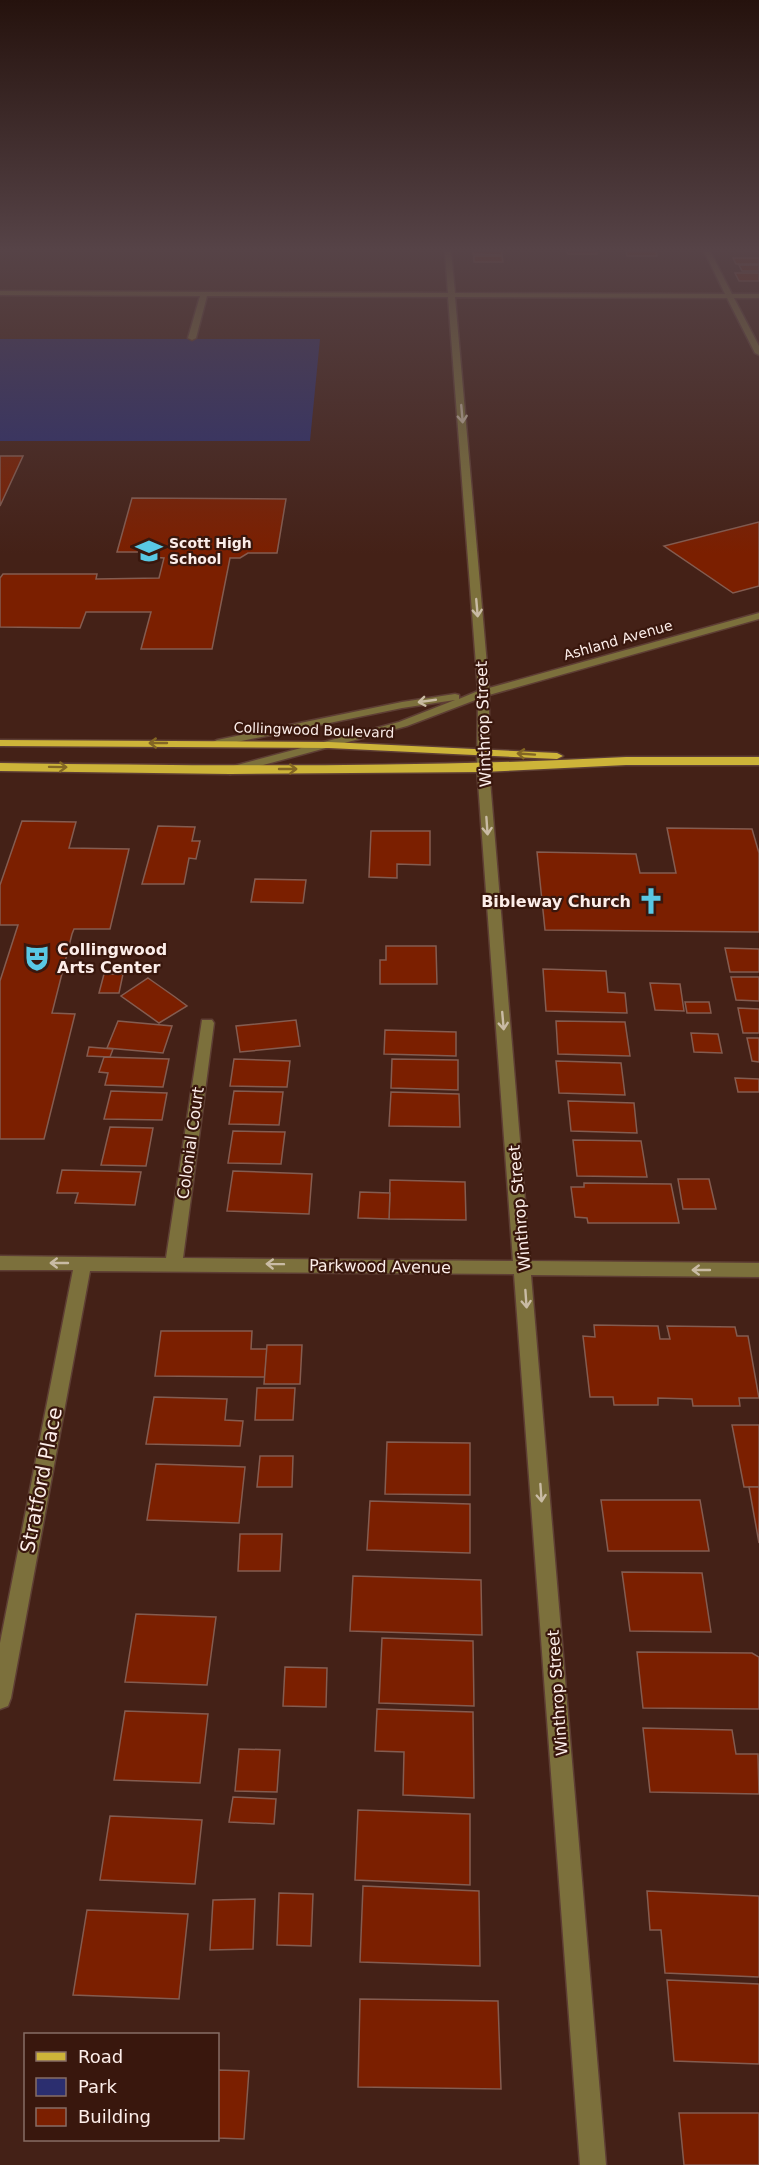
<svg xmlns="http://www.w3.org/2000/svg" width="759" height="2165" viewBox="0 0 759 2165" font-family="'DejaVu Sans',sans-serif">
	<style>
		.green { fill: #2b2e6f }
		.building { fill: #7b1f00; stroke: #845c50; stroke-width: 1.5 }
		.lines { fill: none; stroke-linecap: round; stroke-linejoin: round }
		.minor-casing { stroke: #5e3e34; stroke-width: 3 }
		.major-casing { stroke: #5e3e34; stroke-width: 3 }
		.minor { fill: #7c703c; fill-rule: evenodd }
		.major { fill: #cdb439; fill-rule: evenodd }
		.oneway { stroke: #c9bba4 }
		.oneway2 { stroke: #836623 }
		.labels { text-anchor: middle; stroke-width: 4.5; stroke-linejoin: round; paint-order: stroke }
		.far-poi-label { font-size: 14px; font-weight: bold; fill: #fcede9; stroke: #39170d; text-anchor: start }
		.far-street-label { font-size: 14px; fill: #fcede9; stroke: #39170d }
		.street-label { font-size: 16px; fill: #fcede9; stroke: #39170d }
		.poi-label { font-size: 16px; font-weight: bold; fill: #fcede9; stroke: #39170d; text-anchor: end }
		.near-street-label { font-size: 20px; fill: #fcede9; stroke: #39170d }
	</style>
	<rect width="100%" height="100%" fill="#442117"/>
	<!-- green -->
	<polygon class="green" points="0,339 320,339 310,441 0,441"/>
	<!-- building -->
	<g class="building">
		<polygon points="473,251 502,251 502,255 473,254"/>
		<polygon points="567,251 597,251 597,254 568,254"/>
		<polygon points="626,251 656,251 657,256 627,256"/>
		<polygon points="474,256 502,256 503,262 474,262"/>
		<polygon points="733,258 759,258 759,264 736,264"/>
		<polygon points="739,265 759,265 759,271 742,271"/>
		<polygon points="735,273 759,273 759,281 739,281"/>
		<polygon points="0,456 23,456 0,506"/>
		<polygon points="132,498 286,499 277,553 248,553 240,558 230,558 212,649 141,649 151,612 86,612 80,628 0,627 0,578 3,574 97,574 96,579 159,578 164,558 150,557 145,552 117,552"/>
		<polygon points="759,522 759,586 733,593 664,546"/>
		<polygon points="22,821 76,822 69,848 129,849 110,929 74,929 72,934 52,1013 75,1014 44,1139 0,1139 0,981 18,925 0,925 0,885"/>
		<polygon points="158,826 195,827 192,841 200,841 196,859 189,858 184,884 142,884"/>
		<polygon points="667,828 752,829 759,853 759,932 545,930 537,852 636,854 640,873 676,873"/>
		<polygon points="371,831 430,831 430,865 397,864 397,878 369,877"/>
		<polygon points="255,879 306,880 303,903 251,902"/>
		<polygon points="386,946 436,946 437,984 380,984 380,960 386,960"/>
		<polygon points="725,948 759,949 759,972 730,972"/>
		<polygon points="543,969 606,971 608,992 625,993 627,1013 546,1011"/>
		<polygon points="104,974 123,974 119,993 99,993"/>
		<polygon points="731,977 759,977 759,1001 736,1000"/>
		<polygon points="148,978 175,997 187,1006 159,1023 121,996"/>
		<polygon points="650,983 680,984 684,1011 655,1010"/>
		<polygon points="685,1002 709,1002 711,1013 687,1013"/>
		<polygon points="738,1008 759,1009 759,1033 743,1033"/>
		<polygon points="296,1020 300,1046 240,1052 236,1026"/>
		<polygon points="118,1021 172,1026 163,1053 107,1048"/>
		<polygon points="556,1021 625,1022 630,1056 558,1054"/>
		<polygon points="385,1030 456,1032 456,1056 384,1054"/>
		<polygon points="691,1033 718,1034 722,1053 694,1052"/>
		<polygon points="747,1038 759,1038 759,1062 752,1061"/>
		<polygon points="89,1047 113,1049 110,1057 87,1056"/>
		<polygon points="104,1057 169,1059 163,1087 105,1085 108,1073 99,1072"/>
		<polygon points="234,1059 290,1061 287,1087 230,1086"/>
		<polygon points="392,1059 458,1060 458,1090 391,1088"/>
		<polygon points="556,1061 621,1063 625,1095 559,1093"/>
		<polygon points="735,1078 759,1079 759,1092 738,1092"/>
		<polygon points="111,1091 167,1093 162,1120 104,1119"/>
		<polygon points="234,1091 283,1092 279,1125 229,1124"/>
		<polygon points="391,1092 459,1094 460,1127 389,1126"/>
		<polygon points="568,1101 634,1103 637,1133 571,1131"/>
		<polygon points="110,1127 153,1128 146,1166 101,1165"/>
		<polygon points="233,1131 285,1132 281,1164 228,1163"/>
		<polygon points="573,1140 641,1141 647,1177 577,1176"/>
		<polygon points="62,1170 141,1172 135,1205 75,1203 78,1193 57,1193"/>
		<polygon points="233,1171 312,1174 309,1214 227,1211"/>
		<polygon points="678,1179 709,1179 716,1209 683,1209"/>
		<polygon points="390,1180 465,1182 466,1220 389,1219"/>
		<polygon points="584,1183 671,1184 679,1223 588,1223 587,1218 575,1217 571,1187 584,1187"/>
		<polygon points="360,1192 390,1193 389,1219 358,1218"/>
		<polygon points="594,1325 658,1326 660,1339 670,1339 667,1326 735,1327 737,1336 748,1336 759,1398 739,1398 740,1406 693,1406 692,1399 658,1398 658,1405 614,1405 613,1397 590,1397 583,1336 595,1337"/>
		<polygon points="161,1331 252,1331 251,1349 267,1349 265,1377 155,1376"/>
		<polygon points="267,1345 302,1345 300,1384 264,1384"/>
		<polygon points="257,1388 295,1388 293,1420 255,1420"/>
		<polygon points="154,1397 227,1399 225,1420 243,1421 240,1446 146,1444"/>
		<polygon points="732,1425 759,1425 759,1487 744,1487"/>
		<polygon points="387,1442 470,1443 470,1495 385,1494"/>
		<polygon points="260,1456 293,1456 292,1487 257,1487"/>
		<polygon points="156,1464 245,1467 239,1523 147,1520"/>
		<polygon points="749,1487 759,1487 759,1543"/>
		<polygon points="601,1500 700,1500 709,1551 608,1551"/>
		<polygon points="370,1501 470,1504 470,1553 367,1550"/>
		<polygon points="240,1534 282,1534 280,1571 238,1571"/>
		<polygon points="622,1572 702,1573 711,1632 630,1631"/>
		<polygon points="353,1576 481,1580 482,1635 350,1631"/>
		<polygon points="136,1614 216,1617 207,1685 125,1682"/>
		<polygon points="382,1638 473,1641 474,1706 379,1703"/>
		<polygon points="637,1652 752,1653 759,1657 759,1709 643,1708"/>
		<polygon points="285,1667 327,1668 326,1707 283,1706"/>
		<polygon points="377,1709 473,1712 474,1798 403,1795 404,1752 375,1751"/>
		<polygon points="125,1711 208,1714 200,1783 114,1780"/>
		<polygon points="643,1728 732,1730 736,1754 758,1754 759,1794 650,1792"/>
		<polygon points="239,1749 280,1750 277,1792 235,1791"/>
		<polygon points="233,1797 276,1799 274,1824 229,1822"/>
		<polygon points="358,1810 470,1814 470,1885 355,1880"/>
		<polygon points="110,1816 202,1820 195,1884 100,1880"/>
		<polygon points="363,1886 479,1891 480,1966 360,1962"/>
		<polygon points="647,1891 759,1896 759,1977 665,1973 661,1930 650,1930"/>
		<polygon points="279,1893 313,1894 311,1946 277,1945"/>
		<polygon points="255,1899 253,1949 210,1950 213,1900"/>
		<polygon points="87,1910 188,1914 179,1999 73,1995"/>
		<polygon points="667,1980 759,1984 759,2064 674,2061"/>
		<polygon points="360,1999 498,2001 501,2089 358,2087"/>
		<polygon points="218,2070 249,2071 244,2139 218,2138"/>
		<polygon points="679,2113 759,2113 759,2165 684,2165"/>
	</g>
	<g class="lines">
		<defs>
			<polygon id="minor" points="445,251 451,251 455,293 725,294 704,251 710,251 732,294 759,294 759,298 734,298 759,346 759,355 755,353 727,298 455,297 489,688 759,613 759,619 489,695 489,768 530,1261 759,1263 759,1277 531,1275 606,2165 580,2165 514,1274 90,1271 11,1698 8,1706 0,1709 0,1643 73,1270 0,1270 0,1256 166,1258 202,1020 212,1020 214,1023 183,1258 513,1261 477,768 478,699 407,726 230,774 224,770 226,768 399,722 455,700 402,708 217,746 211,743 217,740 402,702 455,694 459,695 459,699 478,691 448,297 207,296 196,338 192,340 188,338 200,296 0,295 0,291 448,293"/>
			<g id="major">
				<polygon points="0,740 329,742 557,753 563,756 557,759 329,748 0,746"/>
				<path d="M 626,757 L 759,757 L 759,765 L 626,765 L 483,772 L 230,774 L 0,771 L 0,763 C 209,766 417,768 626,757 Z"/>
			</g>
		</defs>
		<!-- minor casing -->
		<use href="#minor" class="minor-casing"/>
		<!-- major casing -->
		<use href="#major" class="major-casing"/>
		<!-- minor -->
		<use href="#minor" class="minor"/>
		<!-- major -->
		<use href="#major" class="major"/>
	</g>
	<!-- one-way arrows -->
	<defs><path id="oneway-shaft" d="M-6 0H5M1.5-3L5.5 0L1.5 3" fill="none" stroke-width="1.6" stroke-linecap="round" stroke-linejoin="round" transform="scale(1.5)"/></defs>
	<g class="oneway">
		<use href="#oneway-shaft" transform="translate(462 414) rotate(85)"/>
		<use href="#oneway-shaft" transform="translate(477 608) rotate(85)"/>
		<use href="#oneway-shaft" transform="translate(427 701) rotate(172)"/>
		<use href="#oneway-shaft" transform="translate(487 826) rotate(86)"/>
		<use href="#oneway-shaft" transform="translate(503 1021) rotate(85)"/>
		<use href="#oneway-shaft" transform="translate(59 1263) rotate(180)"/>
		<use href="#oneway-shaft" transform="translate(275 1264) rotate(-179)"/>
		<use href="#oneway-shaft" transform="translate(701 1270) rotate(-180)"/>
		<use href="#oneway-shaft" transform="translate(526 1299) rotate(86)"/>
		<use href="#oneway-shaft" transform="translate(541 1493) rotate(86)"/>
	</g>
	<g class="oneway2">
		<use href="#oneway-shaft" transform="translate(158 743) rotate(180)"/>
		<use href="#oneway-shaft" transform="translate(526 754) rotate(-176)"/>
		<use href="#oneway-shaft" transform="translate(58 767) rotate(1)"/>
		<use href="#oneway-shaft" transform="translate(288 769)"/>
	</g>
	<!-- sky -->
	<linearGradient id="sky" x2="0" y2="1"><stop stop-color="#25120d"/><stop offset="0.45" stop-color="#564347"/><stop offset="1" stop-color="#564347" stop-opacity="0"/></linearGradient>
	<rect width="759" height="554" fill="url(#sky)"/>
	<!-- icons -->
	<defs>
		<symbol id="school-bare" viewBox="-9 -9 18 18"><path d="M0-5L7-2L0 1L-7-2ZM-4 1L0 2.5L4 1V4Q0 6-4 4Z" fill="#59c8e4" stroke="#39170d" stroke-width="2.5" paint-order="stroke"/></symbol>
		<symbol id="church-bare" viewBox="-9 -9 18 18"><path d="M-1.2-6h2.4v3.5h3.3v2.4h-3.3V6h-2.4V-.1h-3.3v-2.4h3.3Z" fill="#59c8e4" stroke="#39170d" stroke-width="2.5" paint-order="stroke"/></symbol>
		<symbol id="theatre-bare" viewBox="-9 -9 18 18"><path d="M-5-5.5Q0-4 5-5.5V0Q5 5 0 6Q-5 5-5 0ZM-3.3-2.5H-1v1.5H-3.3ZM1-2.5H3.3v1.5H1ZM-2.8 1Q0 5.5 2.8 1Z" fill="#59c8e4" stroke="#39170d" stroke-width="2.5" paint-order="stroke"/></symbol>
	</defs>
	<g fill-rule="evenodd">
		<use href="#school-bare" x="130" y="532" width="38" height="38"/>
		<use href="#church-bare" x="632" y="882" width="38" height="38"/>
		<use href="#theatre-bare" x="18" y="939" width="38" height="38"/>
	</g>
	<g class="labels">
		<!-- far-poi labels -->
		<g class="far-poi-label">
			<text x="169" y="548">Scott High<tspan x="169" dy="16">School</tspan></text>
		</g>
		<!-- far-street labels -->
		<g class="far-street-label">
			<text transform="translate(618 640) rotate(-16)" y="5">Ashland Avenue</text>
			<text transform="translate(314 730) rotate(2)" y="5">Collingwood Boulevard</text>
		</g>
		<!-- street labels -->
		<g class="street-label">
			<text transform="translate(483 724) rotate(-92)" y="6">Winthrop Street</text>
			<text transform="translate(190 1143) rotate(-82)" y="6">Colonial Court</text>
			<text transform="translate(519 1208) rotate(-95)" y="6">Winthrop Street</text>
			<text transform="translate(380 1266) rotate(1)" y="6">Parkwood Avenue</text>
			<text transform="translate(557 1693) rotate(-94)" y="6">Winthrop Street</text>
		</g>
		<!-- poi labels -->
		<g class="poi-label">
			<text x="631" y="907">Bibleway Church</text>
			<text x="57" y="955" text-anchor="start">Collingwood<tspan x="57" dy="18">Arts Center</tspan></text>
		</g>
		<!-- near-street labels -->
		<g class="near-street-label">
			<text transform="translate(41 1480) rotate(-79)" y="7">Stratford Place</text>
		</g>
	</g>
	<!-- legend -->
	<rect x="24" y="2033" width="195" height="108" fill="#39170d" stroke="#876d65" stroke-width="1.5"/>
	<rect x="36" y="2052" width="30" height="9" fill="#cdb439" stroke="#876d65" stroke-width="1.5"/>
	<text x="78" y="2063" font-size="18" fill="#fcede9">Road</text>
	<rect x="36" y="2078" width="30" height="18" fill="#2b2e6f" stroke="#876d65" stroke-width="1.5"/>
	<text x="78" y="2093" font-size="18" fill="#fcede9">Park</text>
	<rect x="36" y="2108" width="30" height="18" fill="#7b1f00" stroke="#876d65" stroke-width="1.5"/>
	<text x="78" y="2123" font-size="18" fill="#fcede9">Building</text>
</svg>
